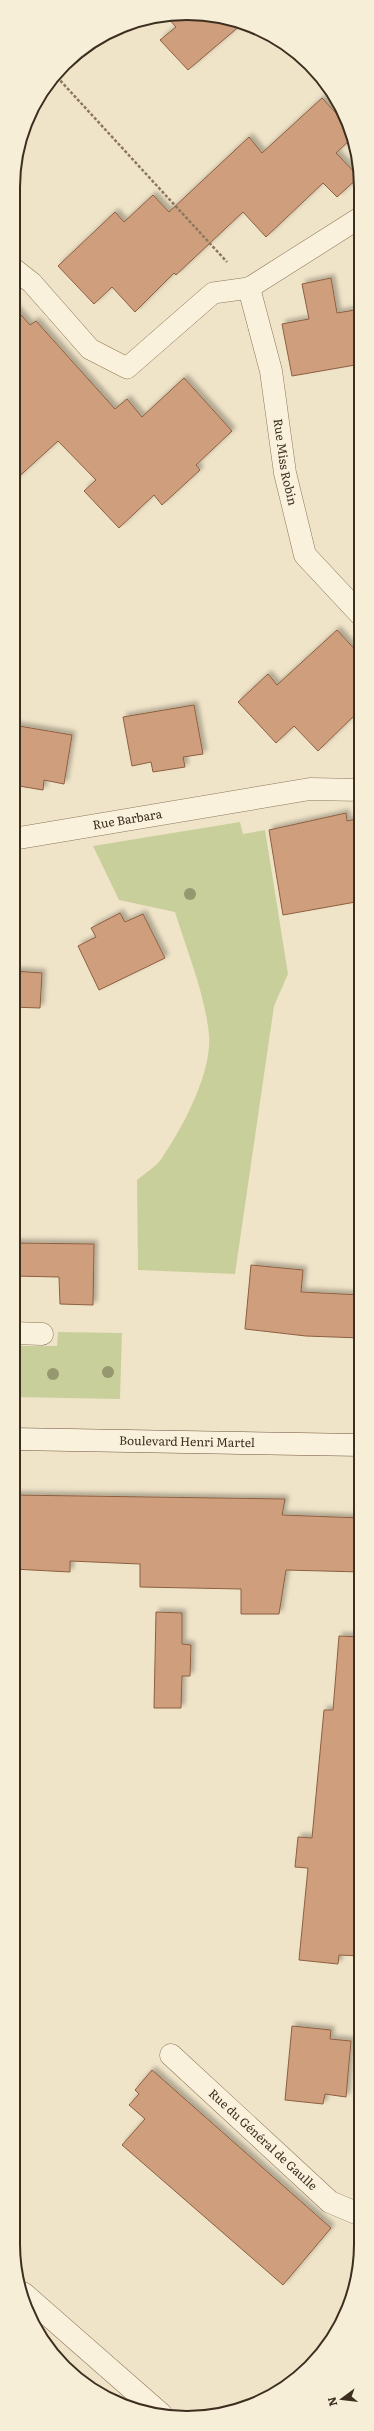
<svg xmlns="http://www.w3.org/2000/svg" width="374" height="2431" viewBox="0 0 374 2431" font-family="Literata,serif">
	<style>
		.green { fill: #c9cf9b }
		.building { fill: #cf9f7d; stroke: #8d5f41; filter: url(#shadow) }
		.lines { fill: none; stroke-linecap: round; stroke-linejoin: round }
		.service-casing { stroke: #8d765c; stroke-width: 22 }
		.minor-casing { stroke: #8d765c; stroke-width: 23 }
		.secondary-casing { stroke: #6f573f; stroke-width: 23 }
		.path { stroke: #8d765c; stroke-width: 2.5; stroke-dasharray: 3 2; stroke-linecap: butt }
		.service { stroke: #faf1dc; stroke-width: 21 }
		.minor { stroke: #faf1dc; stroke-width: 22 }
		.secondary { stroke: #faf1dc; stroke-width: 22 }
		.tree { fill: #96986f }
		.labels { text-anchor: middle; stroke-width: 3.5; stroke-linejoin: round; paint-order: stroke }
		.street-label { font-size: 12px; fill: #3d2e20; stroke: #f7eed8 }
		.rim { fill: none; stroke: #3d2e20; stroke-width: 2 }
	</style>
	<defs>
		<filter id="shadow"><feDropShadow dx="3.5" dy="-3.5" stdDeviation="2" flood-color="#0004"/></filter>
	</defs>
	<rect width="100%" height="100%" fill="#f0e4c8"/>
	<!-- green -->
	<g class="green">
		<path d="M 240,822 L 243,834 L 265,830 L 288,974 L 274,1006 L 235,1274 L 138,1270 L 137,1180 C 145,1173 156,1167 162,1158 C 183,1127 212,1073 209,1035 C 205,994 187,951 175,912 L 119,900 L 93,846 Z"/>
		<polygon points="58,1332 122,1333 120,1399 13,1397 13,1346 57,1346"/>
	</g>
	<!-- building -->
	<g class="building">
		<polygon points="199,13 242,24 188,70 160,40 176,27 167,17"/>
		<polygon points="322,98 347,125 351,139 336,153 359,177 337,197 323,183 266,237 243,212 176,275 174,273 135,312 112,287 94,304 58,266 115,212 124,222 153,195 169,212 249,137 262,153"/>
		<polygon points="331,278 337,313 361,309 361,364 292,376 282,324 309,319 302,284"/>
		<polygon points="13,306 30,325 36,321 115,409 127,399 142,417 184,378 232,431 196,465 200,470 162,505 154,495 119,528 84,491 96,480 58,441 13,482"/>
		<polygon points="337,630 361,656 361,709 318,751 294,726 276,743 238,702 268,674 277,685"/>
		<polygon points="194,705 203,754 183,757 185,767 153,772 151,762 132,766 123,717"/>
		<polygon points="13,725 72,735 64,784 44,780 43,790 13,785"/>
		<polygon points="346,813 347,821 361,818 361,901 283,915 269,830"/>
		<polygon points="120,913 125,922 143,914 165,958 99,990 78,946 96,937 91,928"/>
		<polygon points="13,971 42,973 40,1008 13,1007"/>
		<polygon points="13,1243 94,1244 93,1305 60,1304 59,1277 13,1276"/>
		<polygon points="251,1265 303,1270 301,1292 361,1295 361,1338 306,1336 245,1329"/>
		<polygon points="13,1495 285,1499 282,1515 361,1518 361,1572 286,1570 279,1614 241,1614 241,1589 140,1587 140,1564 70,1561 70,1572 13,1569"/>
		<polygon points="156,1612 182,1613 182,1644 191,1645 190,1676 182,1676 181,1708 154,1708"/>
		<polygon points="339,1636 361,1637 361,1956 339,1955 338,1964 299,1960 308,1868 295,1867 298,1837 312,1838 324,1710 333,1710"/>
		<polygon points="292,2026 331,2030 330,2039 351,2041 346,2097 325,2094 323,2104 285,2100"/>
		<polygon points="152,2070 331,2228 283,2285 122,2145 145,2119 129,2105 139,2094 135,2090"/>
	</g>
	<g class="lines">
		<defs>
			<polyline id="service" points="13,268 32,283 90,349 127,368 213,293 249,288 361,217"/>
			<g id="minor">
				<path id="s1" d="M 249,288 L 271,371 L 285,473 L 305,555 L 361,615"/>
				<path id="s2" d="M 13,839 L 310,789 L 361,790"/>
				<polyline points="13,1333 42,1334"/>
				<path id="s3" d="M 171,2055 L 330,2202 L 361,2215"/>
				<polyline points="23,2293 161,2414"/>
			</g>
			<g id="secondary">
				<path id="s4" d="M 13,1439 L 361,1445"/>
			</g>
		</defs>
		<!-- service casing -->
		<use href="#service" class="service-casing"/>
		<!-- minor casing -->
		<use href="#minor" class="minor-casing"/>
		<!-- secondary casing -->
		<use href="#secondary" class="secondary-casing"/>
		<!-- path -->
		<polyline class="path" points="57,77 227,262"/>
		<!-- service -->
		<use href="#service" class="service"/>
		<!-- minor -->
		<use href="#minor" class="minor"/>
		<!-- secondary -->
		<use href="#secondary" class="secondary"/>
	</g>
	<!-- trees -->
	<g class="tree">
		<circle cx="190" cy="894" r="6"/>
		<circle cx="108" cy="1372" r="6"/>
		<circle cx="53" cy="1374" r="6"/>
	</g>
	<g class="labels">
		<!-- street labels -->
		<g class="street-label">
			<text dy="4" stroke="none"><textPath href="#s1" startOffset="178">Rue Miss Robin</textPath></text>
			<text dy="4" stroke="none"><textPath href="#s2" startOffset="116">Rue Barbara</textPath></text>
			<text dy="4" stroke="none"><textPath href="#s4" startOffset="174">Boulevard Henri Martel</textPath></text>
			<text dy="4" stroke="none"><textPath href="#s3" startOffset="125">Rue du Général de Gaulle</textPath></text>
		</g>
	</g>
	<!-- crop -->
	<path d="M0 0H374V2431H0ZM187 20H187A167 167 0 0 1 354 187V2244A167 167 0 0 1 187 2411H187A167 167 0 0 1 20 2244V187A167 167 0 0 1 187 20Z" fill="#f7eed8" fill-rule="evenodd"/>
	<path class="rim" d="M187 20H187A167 167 0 0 1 354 187V2244A167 167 0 0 1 187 2411H187A167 167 0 0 1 20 2244V187A167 167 0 0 1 187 20Z"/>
	<!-- north arrow -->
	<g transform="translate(342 2399) rotate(255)" stroke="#f7eed8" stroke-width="3" paint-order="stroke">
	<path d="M0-3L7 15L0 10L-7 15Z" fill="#3d2e20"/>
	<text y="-6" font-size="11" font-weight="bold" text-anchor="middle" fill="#3d2e20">N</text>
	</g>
</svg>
